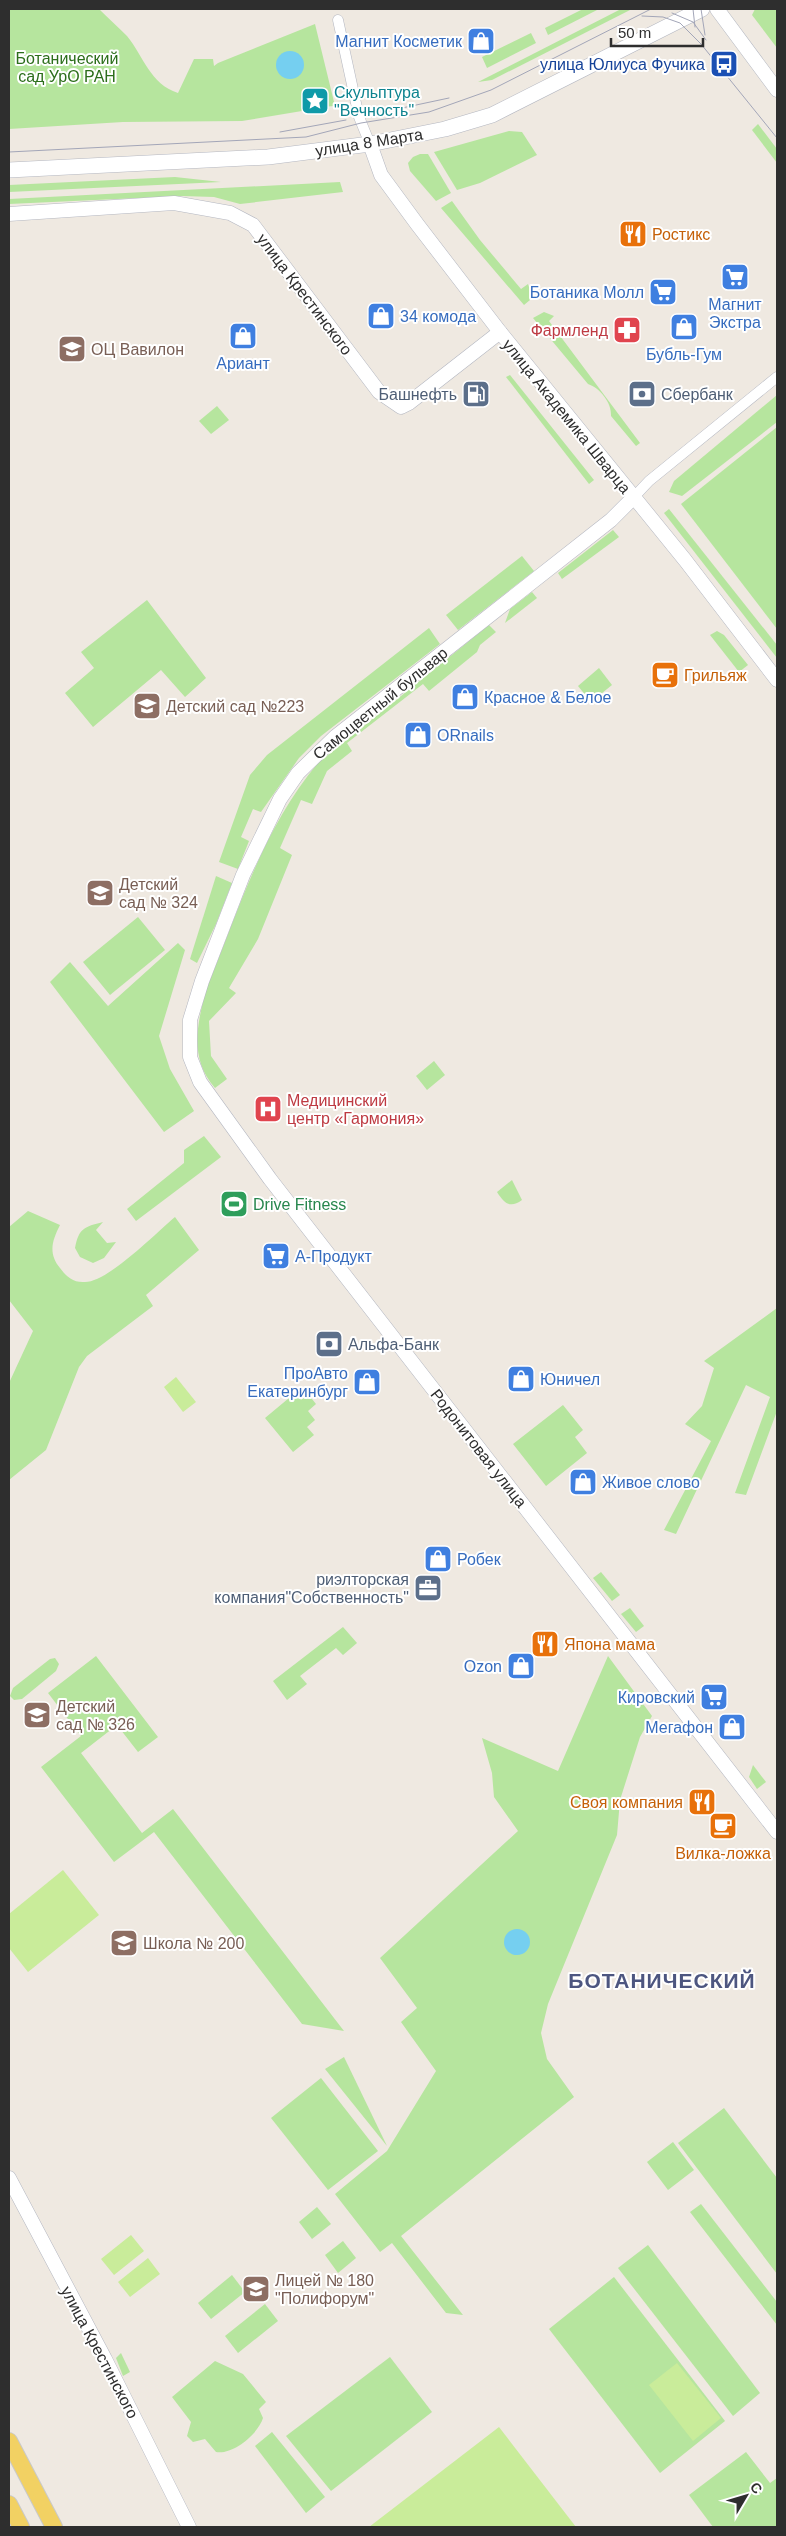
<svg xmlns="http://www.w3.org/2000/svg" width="786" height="2536" viewBox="0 0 786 2536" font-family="Helvetica,sans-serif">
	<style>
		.green { fill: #b6e59e }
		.pitch { fill: #c9ec9a }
		.water { fill: #75cff0 }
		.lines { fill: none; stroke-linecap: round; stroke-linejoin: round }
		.minor-casing { stroke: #b4b7c1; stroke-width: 11 }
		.tertiary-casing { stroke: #b4b7c1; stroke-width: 15 }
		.secondary-casing { stroke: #b4b7c1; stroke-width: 16 }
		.primary-casing { stroke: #c9c9c9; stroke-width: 18 }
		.minor { stroke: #fff; stroke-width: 10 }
		.tertiary { stroke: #fff; stroke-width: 14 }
		.secondary { stroke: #fff; stroke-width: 15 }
		.primary { stroke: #f2d163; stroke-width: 16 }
		.tram { stroke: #a3a6b8; stroke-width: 1 }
		.labels { text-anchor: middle; stroke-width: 4; stroke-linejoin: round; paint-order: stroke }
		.shop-label { font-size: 16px; fill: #366cbe; stroke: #fff; text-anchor: start }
		.park-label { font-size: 16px; fill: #2c6e1b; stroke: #fff }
		.transit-label { font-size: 16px; fill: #164399; stroke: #fff; text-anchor: end }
		.culture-label { font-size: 16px; fill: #0d838f; stroke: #fff; text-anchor: start }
		.street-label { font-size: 16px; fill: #2e2e2e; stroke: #fff }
		.food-label { font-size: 16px; fill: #c56008; stroke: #fff; text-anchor: start }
		.health-label { font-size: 16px; fill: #be3a42; stroke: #fff; text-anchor: end }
		.education-label { font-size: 16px; fill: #785e54; stroke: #fff; text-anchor: start }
		.service-label { font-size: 16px; fill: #4e5e75; stroke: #fff; text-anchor: end }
		.leisure-label { font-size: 16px; fill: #27864d; stroke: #fff; text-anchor: start }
		.district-label { font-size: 21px; font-weight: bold; letter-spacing: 1px; fill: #4d5680; stroke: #fff }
	</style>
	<rect width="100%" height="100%" fill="#efe9e1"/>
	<!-- green -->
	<g class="green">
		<path d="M 9,9 L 99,9 C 108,18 118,27 127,36 C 144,57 150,84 178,93 L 194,59 L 213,59 L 214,66 L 218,63 L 315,24 L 335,106 L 303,108 L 308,110 L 242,121 L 123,122 L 9,129 Z"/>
		<polygon points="583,9 599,9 548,35 545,28"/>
		<polygon points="621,9 632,9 492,80 478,82"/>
		<polygon points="755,9 777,10 777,48 752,15"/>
		<polygon points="531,33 536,43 487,68 482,57"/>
		<polygon points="758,124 777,149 777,163 752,130"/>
		<polygon points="509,131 522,132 537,155 480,183 457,190 434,152"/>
		<polygon points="420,154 428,154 451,193 436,201 410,171 408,163 413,157"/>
		<polygon points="175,177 221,182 9,192 9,185"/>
		<polygon points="340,182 343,192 240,204 214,197 182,196 9,204 9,199"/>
		<polygon points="452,201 480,240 521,289 528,284 531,293 530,300 524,305 441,208"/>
		<path d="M 544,312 L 554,316 L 549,321 L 640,443 L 636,446 L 611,416 C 612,403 600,388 588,384 L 533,318 Z"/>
		<polygon points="510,375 594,480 589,484 506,377"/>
		<polygon points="777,395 777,422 682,496 669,492 674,481"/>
		<polygon points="217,406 229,420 211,434 199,421"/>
		<polygon points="777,427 777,629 681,504"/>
		<polygon points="669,509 777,645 777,658 664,513"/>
		<polygon points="613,530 619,537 562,579 558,573"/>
		<polygon points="522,556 534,571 458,630 446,615"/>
		<polygon points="532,592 537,598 505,623 510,609"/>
		<polygon points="147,600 206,678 185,697 161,670 93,727 65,693 94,668 81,652"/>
		<path d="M 489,625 L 496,632 L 480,645 L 477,652 L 429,691 L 423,684 L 347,743 L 352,751 L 327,771 L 312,804 L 301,800 L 280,848 L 292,855 L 258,939 L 229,988 L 236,993 L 209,1021 L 211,1056 L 227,1079 L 215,1088 C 189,1058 197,1025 206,990 C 238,912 263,828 318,763 Z"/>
		<polygon points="429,628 440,644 321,736 299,758 261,812 253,809 241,837 249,841 238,869 219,862 250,775 267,755"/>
		<polygon points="717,631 724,635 748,665 739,672 710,635"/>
		<polygon points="599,668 612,685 591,702 578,686"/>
		<polygon points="216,876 232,883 216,924 197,963 190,959"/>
		<polygon points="138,917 165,950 110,995 83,962"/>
		<polygon points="178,943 185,950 159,1036 170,1069 194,1111 164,1132 50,982 70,962 108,1006"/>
		<polygon points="434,1061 445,1075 427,1090 416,1076"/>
		<polygon points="204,1136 221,1157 136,1221 127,1209 184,1163 184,1150"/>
		<path d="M 512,1180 L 522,1200 C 510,1209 504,1203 497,1192 Z"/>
		<path d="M 28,1211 L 60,1225 C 52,1241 48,1253 60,1268 C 66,1276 73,1283 85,1282 C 108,1282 156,1233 175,1217 L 199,1250 L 146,1295 L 153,1306 L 87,1356 L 79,1367 L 46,1450 L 9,1480 L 9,1383 L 33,1331 L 9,1300 L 9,1227 Z"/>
		<path d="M 103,1222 L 96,1230 L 107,1243 L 116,1242 L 104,1258 L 93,1263 L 80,1257 L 75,1248 C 79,1228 84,1227 103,1222 Z"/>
		<polygon points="777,1308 777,1411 746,1495 735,1493 770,1397 746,1385 676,1534 664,1530 711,1441 685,1424 702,1406 714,1368 704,1361"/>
		<polygon points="295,1393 301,1400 308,1394 316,1404 308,1411 315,1420 307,1427 314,1435 293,1452 265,1418"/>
		<polygon points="563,1405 583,1430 575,1437 587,1453 546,1486 513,1444"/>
		<polygon points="601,1572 620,1595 612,1601 593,1578"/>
		<polygon points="630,1608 644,1626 636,1632 621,1614"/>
		<polygon points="343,1627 357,1643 343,1655 336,1648 300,1676 307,1684 287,1700 273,1681"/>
		<polygon points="96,1656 158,1737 138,1752 117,1725 81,1753 142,1833 173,1809 344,2031 302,2024 154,1832 114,1862 41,1767 81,1736 48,1693"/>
		<polygon points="608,1656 652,1716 640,1737 620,1800 617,1835 548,2004 541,2033 547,2059 574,2097 401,2236 463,2315 446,2313 392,2243 380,2252 335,2194 387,2151 436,2071 401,2022 417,2008 380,1958 518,1831 494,1797 492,1773 482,1738 558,1771"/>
		<polygon points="55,1658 59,1664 56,1671 22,1699 14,1700 10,1696 13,1688 50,1659"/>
		<polygon points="753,1765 766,1782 757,1789 749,1777"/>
		<polygon points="344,2057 387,2146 325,2069"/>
		<polygon points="321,2078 378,2151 328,2190 271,2118"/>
		<polygon points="724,2108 777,2178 777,2274 678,2143"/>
		<polygon points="673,2142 694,2170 668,2190 647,2162"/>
		<polygon points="701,2204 777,2302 777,2325 690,2212"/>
		<polygon points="317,2207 331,2224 312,2239 299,2222"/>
		<polygon points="343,2241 356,2258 338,2273 325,2255"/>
		<polygon points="648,2245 760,2393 733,2416 618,2268"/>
		<polygon points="232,2275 245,2292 211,2319 198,2303"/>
		<polygon points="614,2277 725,2421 660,2473 549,2329"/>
		<polygon points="265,2304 278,2321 238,2353 225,2336"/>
		<polygon points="121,2353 130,2372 123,2376 116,2358"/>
		<polygon points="390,2357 432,2412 331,2491 286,2436"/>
		<path d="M 215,2361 L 243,2374 L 266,2402 L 259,2409 L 263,2418 C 258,2434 233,2455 216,2452 L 205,2439 L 193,2442 L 187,2436 L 191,2422 L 172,2397 Z"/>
		<polygon points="272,2432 325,2497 306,2513 255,2446"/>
		<polygon points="746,2452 770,2483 777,2478 777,2527 713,2527 689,2495"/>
	</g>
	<!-- pitch -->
	<g class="pitch">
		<polygon points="176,1377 196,1402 183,1412 164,1387"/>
		<polygon points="63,1870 99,1915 28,1972 9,1948 9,1914"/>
		<polygon points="131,2235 144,2251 114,2275 101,2259"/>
		<polygon points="148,2258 160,2274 130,2297 118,2282"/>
		<polygon points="677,2363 721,2418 693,2441 649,2385"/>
		<polygon points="499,2427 576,2527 369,2527"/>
	</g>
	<!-- water -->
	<g class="water">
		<circle cx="290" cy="65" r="14"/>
		<circle cx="517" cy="1942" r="13"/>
	</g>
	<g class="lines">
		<defs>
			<g id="minor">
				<polyline points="338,20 359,117 370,144"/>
				<polyline points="633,498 649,481 777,377"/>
			</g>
			<g id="tertiary">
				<polyline points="717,9 777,90"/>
				<polyline points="370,144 381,175 417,224 500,332 685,560 777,680"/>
				<polyline points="9,214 174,203 230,213 253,225 379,392 401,407 409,403 500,332"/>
				<polyline points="633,498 611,520 335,737 298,773 280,799 243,875 202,981 190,1020 190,1057 200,1082 270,1179 777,1832"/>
				<polyline points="9,2178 105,2359 189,2527"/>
			</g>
			<polyline id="secondary" points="9,170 268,157 370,144 445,129 492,115 702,9"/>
			<g id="primary">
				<polyline points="9,2441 54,2527"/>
				<polyline points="9,2504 21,2527"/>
			</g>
		</defs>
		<!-- minor casing -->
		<use href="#minor" class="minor-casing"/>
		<!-- tertiary casing -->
		<use href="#tertiary" class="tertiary-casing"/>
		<!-- secondary casing -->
		<use href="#secondary" class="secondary-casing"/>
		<!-- primary casing -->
		<use href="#primary" class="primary-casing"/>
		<!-- minor -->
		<use href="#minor" class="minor"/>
		<!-- tertiary -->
		<use href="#tertiary" class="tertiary"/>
		<!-- secondary -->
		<use href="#secondary" class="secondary"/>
		<!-- primary -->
		<use href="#primary" class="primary"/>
		<!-- tram -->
		<g class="tram">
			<polyline points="693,9 695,27"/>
			<polyline points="701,9 705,35"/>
			<polyline points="672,13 693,22 706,40"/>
			<polyline points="642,16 663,17 680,23 701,44 777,138"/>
			<polyline points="388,111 449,98"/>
			<polyline points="280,132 346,120"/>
			<polyline points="9,152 306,137 361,123 429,112 491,90 651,9"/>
		</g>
	</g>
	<!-- icons -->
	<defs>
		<symbol id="shop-square" viewBox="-11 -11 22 22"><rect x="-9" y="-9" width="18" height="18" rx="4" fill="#3f7fe0" stroke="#fff"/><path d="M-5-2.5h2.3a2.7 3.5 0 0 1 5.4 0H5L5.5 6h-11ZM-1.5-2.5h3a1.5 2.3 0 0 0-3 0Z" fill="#fff"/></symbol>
		<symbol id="bus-square" viewBox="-11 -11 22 22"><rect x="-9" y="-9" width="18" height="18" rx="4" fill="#1a4fb4" stroke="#fff"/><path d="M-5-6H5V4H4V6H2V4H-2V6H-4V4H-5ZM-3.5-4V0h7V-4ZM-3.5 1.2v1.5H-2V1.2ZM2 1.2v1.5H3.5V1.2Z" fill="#fff"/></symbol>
		<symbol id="sight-square" viewBox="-11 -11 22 22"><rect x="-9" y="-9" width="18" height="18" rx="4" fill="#0f9aa8" stroke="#fff"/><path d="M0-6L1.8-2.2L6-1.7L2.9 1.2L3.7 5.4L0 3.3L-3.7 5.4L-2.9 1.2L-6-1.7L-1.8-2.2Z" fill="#fff"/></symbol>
		<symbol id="restaurant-square" viewBox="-11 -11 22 22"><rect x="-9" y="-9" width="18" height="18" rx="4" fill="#e8710a" stroke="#fff"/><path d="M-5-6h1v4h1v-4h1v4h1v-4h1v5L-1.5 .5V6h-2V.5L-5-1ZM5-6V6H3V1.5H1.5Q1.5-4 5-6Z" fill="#fff"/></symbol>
		<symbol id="supermarket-square" viewBox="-11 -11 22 22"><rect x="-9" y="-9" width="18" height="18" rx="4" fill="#3f7fe0" stroke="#fff"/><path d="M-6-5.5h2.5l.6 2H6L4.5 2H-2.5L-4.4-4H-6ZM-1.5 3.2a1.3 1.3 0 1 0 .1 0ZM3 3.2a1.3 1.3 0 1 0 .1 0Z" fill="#fff"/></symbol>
		<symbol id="pharmacy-square" viewBox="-11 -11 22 22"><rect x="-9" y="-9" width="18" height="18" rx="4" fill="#e0444e" stroke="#fff"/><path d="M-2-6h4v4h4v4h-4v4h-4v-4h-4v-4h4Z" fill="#fff"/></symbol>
		<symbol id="school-square" viewBox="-11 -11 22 22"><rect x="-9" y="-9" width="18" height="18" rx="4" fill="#8d6e63" stroke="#fff"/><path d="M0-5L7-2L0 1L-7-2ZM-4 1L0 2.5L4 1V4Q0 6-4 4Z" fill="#fff"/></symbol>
		<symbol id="fuel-square" viewBox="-11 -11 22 22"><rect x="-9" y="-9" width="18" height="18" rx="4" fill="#5c6f8a" stroke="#fff"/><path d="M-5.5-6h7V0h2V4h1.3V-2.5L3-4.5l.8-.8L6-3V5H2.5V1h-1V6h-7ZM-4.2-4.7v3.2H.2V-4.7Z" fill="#fff"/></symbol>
		<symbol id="bank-square" viewBox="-11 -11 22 22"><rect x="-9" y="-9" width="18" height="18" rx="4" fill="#5c6f8a" stroke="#fff"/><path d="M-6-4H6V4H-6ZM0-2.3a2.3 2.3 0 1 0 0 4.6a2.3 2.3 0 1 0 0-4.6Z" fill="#fff"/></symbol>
		<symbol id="cafe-square" viewBox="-11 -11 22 22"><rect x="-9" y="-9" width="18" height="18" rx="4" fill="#e8710a" stroke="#fff"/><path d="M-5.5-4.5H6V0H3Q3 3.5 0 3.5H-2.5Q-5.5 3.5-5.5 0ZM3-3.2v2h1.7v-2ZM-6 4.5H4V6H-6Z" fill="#fff"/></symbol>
		<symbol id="hospital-square" viewBox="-11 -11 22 22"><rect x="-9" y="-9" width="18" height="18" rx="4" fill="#e0444e" stroke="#fff"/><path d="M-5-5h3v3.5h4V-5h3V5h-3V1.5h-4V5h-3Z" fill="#fff"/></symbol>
		<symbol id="stadium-square" viewBox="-11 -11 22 22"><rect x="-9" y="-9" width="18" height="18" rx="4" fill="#2e9e5b" stroke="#fff"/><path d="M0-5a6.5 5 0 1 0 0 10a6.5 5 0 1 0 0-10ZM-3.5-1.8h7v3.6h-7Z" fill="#fff"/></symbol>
		<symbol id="office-square" viewBox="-11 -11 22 22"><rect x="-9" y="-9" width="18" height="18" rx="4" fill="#5c6f8a" stroke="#fff"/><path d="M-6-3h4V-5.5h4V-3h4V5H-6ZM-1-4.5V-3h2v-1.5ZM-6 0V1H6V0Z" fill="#fff"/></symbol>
	</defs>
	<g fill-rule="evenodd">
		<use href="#shop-square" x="465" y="25" width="32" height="32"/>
		<use href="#bus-square" x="708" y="48" width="32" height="32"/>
		<use href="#sight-square" x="299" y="85" width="32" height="32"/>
		<use href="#restaurant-square" x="617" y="218" width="32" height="32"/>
		<use href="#supermarket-square" x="719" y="261" width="32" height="32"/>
		<use href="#supermarket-square" x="647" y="276" width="32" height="32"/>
		<use href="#shop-square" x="365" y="300" width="32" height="32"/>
		<use href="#shop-square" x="668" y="311" width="32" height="32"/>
		<use href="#pharmacy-square" x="611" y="314" width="32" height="32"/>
		<use href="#shop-square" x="227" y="320" width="32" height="32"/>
		<use href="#school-square" x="56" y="333" width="32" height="32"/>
		<use href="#fuel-square" x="460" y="378" width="32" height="32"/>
		<use href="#bank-square" x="626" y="378" width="32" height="32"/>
		<use href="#cafe-square" x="649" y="659" width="32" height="32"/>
		<use href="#shop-square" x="449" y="681" width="32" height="32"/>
		<use href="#school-square" x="131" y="690" width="32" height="32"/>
		<use href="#shop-square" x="402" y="719" width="32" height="32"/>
		<use href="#school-square" x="84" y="877" width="32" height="32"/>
		<use href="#hospital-square" x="252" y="1093" width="32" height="32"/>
		<use href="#stadium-square" x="218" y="1188" width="32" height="32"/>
		<use href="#supermarket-square" x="260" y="1240" width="32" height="32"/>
		<use href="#bank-square" x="313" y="1328" width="32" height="32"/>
		<use href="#shop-square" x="505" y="1363" width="32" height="32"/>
		<use href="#shop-square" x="351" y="1366" width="32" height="32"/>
		<use href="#shop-square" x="567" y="1466" width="32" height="32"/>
		<use href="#shop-square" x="422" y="1543" width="32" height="32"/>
		<use href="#office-square" x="412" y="1572" width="32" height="32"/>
		<use href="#restaurant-square" x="529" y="1628" width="32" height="32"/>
		<use href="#shop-square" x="505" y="1650" width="32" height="32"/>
		<use href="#supermarket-square" x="698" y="1681" width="32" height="32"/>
		<use href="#school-square" x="21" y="1699" width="32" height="32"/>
		<use href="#shop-square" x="716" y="1711" width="32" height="32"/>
		<use href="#restaurant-square" x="686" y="1786" width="32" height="32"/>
		<use href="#cafe-square" x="707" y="1810" width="32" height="32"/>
		<use href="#school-square" x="108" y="1927" width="32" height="32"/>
		<use href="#school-square" x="240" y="2273" width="32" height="32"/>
	</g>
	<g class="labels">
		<!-- shop labels -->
		<g class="shop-label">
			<text x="462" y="47" text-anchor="end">Магнит Косметик</text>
			<text x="644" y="298" text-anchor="end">Ботаника Молл</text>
			<text x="735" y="310" text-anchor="middle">Магнит<tspan x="735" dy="18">Экстра</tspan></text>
			<text x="400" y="322">34 комода</text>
			<text x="684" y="360" text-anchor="middle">Бубль-Гум</text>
			<text x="243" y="369" text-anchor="middle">Ариант</text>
			<text x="484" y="703">Красное &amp; Белое</text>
			<text x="437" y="741">ORnails</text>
			<text x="295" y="1262">А-Продукт</text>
			<text x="348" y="1379" text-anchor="end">ПроАвто<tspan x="348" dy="18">Екатеринбург</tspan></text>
			<text x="540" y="1385">Юничел</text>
			<text x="602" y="1488">Живое слово</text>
			<text x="457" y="1565">Робек</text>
			<text x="502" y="1672" text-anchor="end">Ozon</text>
			<text x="695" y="1703" text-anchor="end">Кировский</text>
			<text x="713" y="1733" text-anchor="end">Мегафон</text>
		</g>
		<!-- park labels -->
		<g class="park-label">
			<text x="67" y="64">Ботанический<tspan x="67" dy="18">сад УрО РАН</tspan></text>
		</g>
		<!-- transit labels -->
		<g class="transit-label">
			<text x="705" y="70">улица Юлиуса Фучика</text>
		</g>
		<!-- culture labels -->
		<g class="culture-label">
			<text x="334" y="98">Скульптура<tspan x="334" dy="18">"Вечность"</tspan></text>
		</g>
		<!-- street labels -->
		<g class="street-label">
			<text transform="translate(369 142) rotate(-9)" y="6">улица 8 Марта</text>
			<text transform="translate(305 294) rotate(53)" y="6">улица Крестинского</text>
			<text transform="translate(567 416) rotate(51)" y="6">улица Академика Шварца</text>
			<text transform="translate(380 703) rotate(-39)" y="6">Самоцветный бульвар</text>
			<text transform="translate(479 1448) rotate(52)" y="6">Родонитовая улица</text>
			<text transform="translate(100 2352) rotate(62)" y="6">улица Крестинского</text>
		</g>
		<!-- food labels -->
		<g class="food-label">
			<text x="652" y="240">Ростикс</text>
			<text x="684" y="681">Грильяж</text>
			<text x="564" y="1650">Япона мама</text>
			<text x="683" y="1808" text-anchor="end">Своя компания</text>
			<text x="723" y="1859" text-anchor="middle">Вилка-ложка</text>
		</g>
		<!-- health labels -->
		<g class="health-label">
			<text x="608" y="336">Фармленд</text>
			<text x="287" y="1106" text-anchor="start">Медицинский<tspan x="287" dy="18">центр «Гармония»</tspan></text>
		</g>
		<!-- education labels -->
		<g class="education-label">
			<text x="91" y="355">ОЦ Вавилон</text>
			<text x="166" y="712">Детский сад №223</text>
			<text x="119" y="890">Детский<tspan x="119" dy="18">сад № 324</tspan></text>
			<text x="56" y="1712">Детский<tspan x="56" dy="18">сад № 326</tspan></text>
			<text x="143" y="1949">Школа № 200</text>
			<text x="275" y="2286">Лицей № 180<tspan x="275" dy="18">"Полифорум"</tspan></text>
		</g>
		<!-- service labels -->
		<g class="service-label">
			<text x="457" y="400">Башнефть</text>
			<text x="661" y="400" text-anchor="start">Сбербанк</text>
			<text x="348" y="1350" text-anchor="start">Альфа-Банк</text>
			<text x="409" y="1585">риэлторская<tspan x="409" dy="18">компания"Собственность"</tspan></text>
		</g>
		<!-- leisure labels -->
		<g class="leisure-label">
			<text x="253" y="1210">Drive Fitness</text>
		</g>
		<!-- district labels -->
		<g class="district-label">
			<text x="662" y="1988">БОТАНИЧЕСКИЙ</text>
		</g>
	</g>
	<!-- border -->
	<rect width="786" height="2536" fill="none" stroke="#2e2e2e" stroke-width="20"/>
	<!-- north arrow -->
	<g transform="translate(746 2496) rotate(52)" stroke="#ffffff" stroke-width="4" paint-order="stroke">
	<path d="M0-4L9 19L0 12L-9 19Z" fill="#2e2e2e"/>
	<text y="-8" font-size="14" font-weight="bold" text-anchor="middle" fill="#2e2e2e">С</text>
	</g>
	<!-- scale -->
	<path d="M611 38v8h92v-8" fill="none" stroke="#2e2e2e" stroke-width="2.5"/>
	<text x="618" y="38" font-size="15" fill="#2e2e2e" stroke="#ffffff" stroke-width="4" paint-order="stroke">50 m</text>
</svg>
